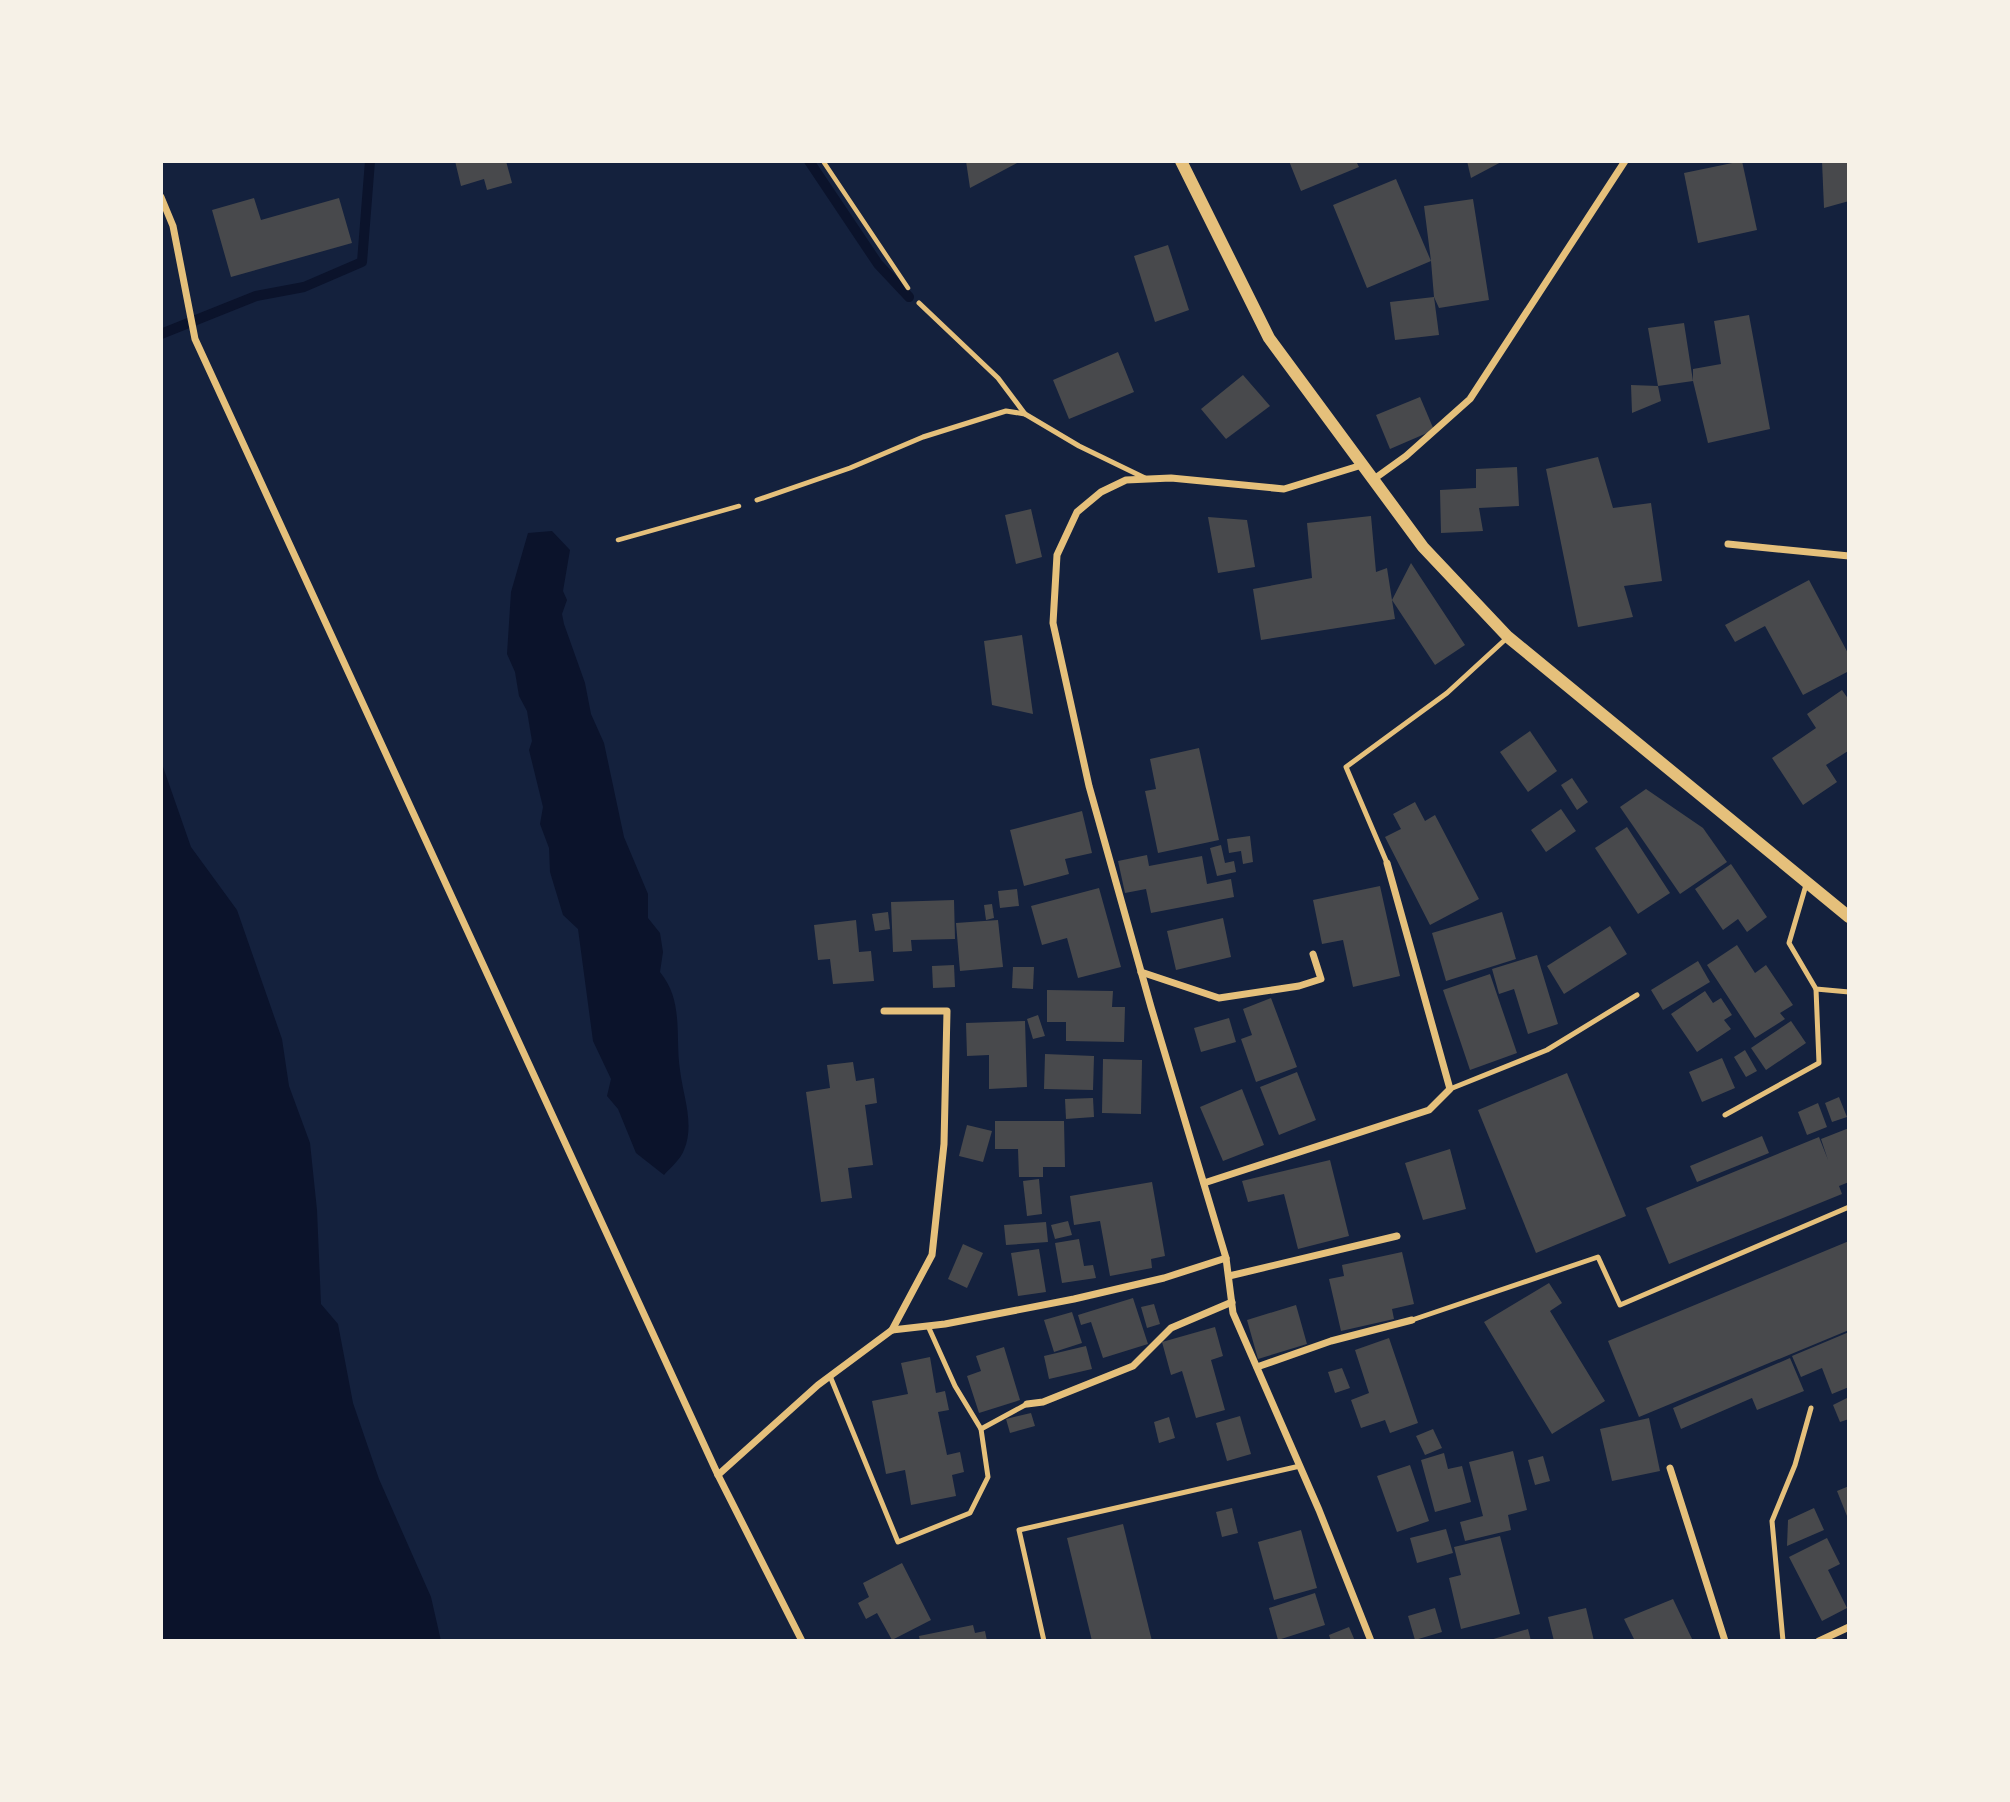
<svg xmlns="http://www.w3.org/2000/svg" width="2010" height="1802" viewBox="0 0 2010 1802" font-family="'PT Sans',sans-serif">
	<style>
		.water { fill: #0b132b }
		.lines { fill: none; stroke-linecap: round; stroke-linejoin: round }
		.stream { stroke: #0b132b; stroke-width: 10 }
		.building { fill: #48494c }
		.path { stroke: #e5c07b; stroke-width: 4.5 }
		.service { stroke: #e5c07b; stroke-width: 5 }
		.minor { stroke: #e5c07b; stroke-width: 7 }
		.tertiary { stroke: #e5c07b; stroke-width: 12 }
	</style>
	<rect width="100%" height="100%" fill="#14213d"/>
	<!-- water -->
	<g class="water">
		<path d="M 552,531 L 570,550 L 563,591 L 567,600 L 562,614 L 564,624 L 585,683 L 591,714 L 604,743 L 624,837 L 648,894 L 648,918 L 660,933 L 663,952 L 660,972 C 684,1001 675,1036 680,1070 C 683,1096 695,1124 684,1150 C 681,1159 670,1168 664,1175 L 636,1153 L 618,1109 L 607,1096 L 611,1079 L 593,1041 L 578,929 L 563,915 L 550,872 L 549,848 L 540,824 L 543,807 L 529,750 L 532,741 L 527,711 L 519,696 L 515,672 L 507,654 L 511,592 L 528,533 Z"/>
		<polygon points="161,761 191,847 237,910 282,1039 289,1086 310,1143 317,1210 321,1304 338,1324 353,1403 379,1479 431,1597 441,1641 161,1641"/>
	</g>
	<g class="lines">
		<!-- stream -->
		<g class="stream">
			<polyline points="809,161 878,264 909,297"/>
			<polyline points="161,334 256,296 304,287 362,262 370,161"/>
		</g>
	</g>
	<!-- building -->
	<g class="building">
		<polygon points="455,161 506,161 512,183 487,190 484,179 461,186"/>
		<polygon points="966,161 1021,161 970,188"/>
		<polygon points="1289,161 1356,161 1359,167 1301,191"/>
		<polygon points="1467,161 1503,161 1471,178"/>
		<polygon points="1742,161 1757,230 1698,243 1684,173"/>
		<polygon points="1822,161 1849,161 1849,201 1824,208"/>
		<polygon points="1396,179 1431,261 1424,206 1473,199 1489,300 1439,308 1434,297 1431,261 1367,288 1333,205"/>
		<polygon points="254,198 261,220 339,198 352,243 231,277 212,210"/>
		<polygon points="1168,245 1189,310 1155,322 1134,256"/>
		<polygon points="1434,297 1439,335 1395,340 1390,302"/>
		<polygon points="1749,315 1770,429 1708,443 1693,381 1658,386 1661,401 1632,413 1631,385 1658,386 1648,328 1684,323 1693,381 1693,369 1721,364 1714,321"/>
		<polygon points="1118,352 1134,392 1069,419 1053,380"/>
		<polygon points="1243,375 1270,406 1226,439 1201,409"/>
		<polygon points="1420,397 1434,430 1390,449 1376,415"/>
		<polygon points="1598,457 1613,508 1651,503 1662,581 1624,586 1633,617 1578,627 1546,469"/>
		<polygon points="1517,467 1519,506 1479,508 1483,531 1441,533 1440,490 1476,488 1476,469"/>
		<polygon points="1031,509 1042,557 1016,564 1005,515"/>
		<polygon points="1371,516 1376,572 1387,568 1392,600 1411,563 1465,645 1435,665 1392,600 1395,619 1261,640 1253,589 1312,578 1307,523"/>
		<polygon points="1208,517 1247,520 1255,567 1218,573"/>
		<polygon points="1809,580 1849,655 1849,671 1803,695 1765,626 1735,642 1725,625"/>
		<polygon points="1022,635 1033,714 992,705 984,641"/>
		<polygon points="1842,690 1849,700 1848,751 1826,765 1837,782 1803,805 1772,758 1816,728 1807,714"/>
		<polygon points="1530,731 1557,771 1528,792 1500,752"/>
		<polygon points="1199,748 1219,840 1158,853 1145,791 1156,789 1150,759"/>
		<polygon points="1572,778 1588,802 1577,810 1561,785"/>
		<polygon points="1646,789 1703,828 1727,862 1680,894 1620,807"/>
		<polygon points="1415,802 1425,821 1435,815 1479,899 1430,925 1385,837 1401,829 1393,814"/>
		<polygon points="1561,809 1576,831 1546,852 1531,830"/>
		<polygon points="1082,811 1092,853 1065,859 1069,874 1024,886 1010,830"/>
		<polygon points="1627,827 1670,893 1638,914 1595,848"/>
		<polygon points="1250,836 1253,862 1243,864 1241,851 1229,853 1227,839"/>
		<polygon points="1221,845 1225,863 1234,861 1236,872 1217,876 1210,848"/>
		<polygon points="1147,855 1149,866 1202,856 1207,884 1231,879 1234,897 1151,913 1146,889 1125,893 1118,861"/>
		<polygon points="1731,864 1767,917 1747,932 1738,919 1723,930 1695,889"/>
		<polygon points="1380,886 1400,976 1353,987 1343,940 1322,944 1313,900"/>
		<polygon points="1099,888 1121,967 1078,978 1067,938 1042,945 1031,906"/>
		<polygon points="1017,889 1019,906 1000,908 998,891"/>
		<polygon points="954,900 955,939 911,940 912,951 893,952 891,902"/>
		<polygon points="992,904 994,918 986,920 984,905"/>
		<polygon points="888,912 890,929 875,931 872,914"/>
		<polygon points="1502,912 1516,959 1446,981 1432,933"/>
		<polygon points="1223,918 1231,957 1176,970 1167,931"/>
		<polygon points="856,920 859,952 871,951 874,981 833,984 830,959 818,960 814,925"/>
		<polygon points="998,920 1003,967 960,971 956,923"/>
		<polygon points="1610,926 1627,954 1564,994 1547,966"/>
		<polygon points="1737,945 1755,973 1766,965 1793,1005 1780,1013 1785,1019 1755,1038 1707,965"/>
		<polygon points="1537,955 1558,1024 1528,1034 1514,989 1499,994 1492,969"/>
		<polygon points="1698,961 1710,982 1663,1010 1651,990"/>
		<polygon points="954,965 955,987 933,988 932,966"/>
		<polygon points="1013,967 1034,967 1033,989 1012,988"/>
		<polygon points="1490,974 1517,1053 1470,1070 1443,990"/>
		<polygon points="1047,990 1113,991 1112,1007 1125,1007 1124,1042 1066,1041 1066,1022 1047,1022"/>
		<polygon points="1705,991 1713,1003 1721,998 1732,1015 1724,1020 1731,1029 1697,1052 1671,1014"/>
		<polygon points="1271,998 1297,1067 1256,1082 1241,1039 1252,1035 1243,1009"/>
		<polygon points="1038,1015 1045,1036 1033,1039 1027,1019"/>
		<polygon points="1229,1018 1236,1042 1201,1052 1194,1028"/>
		<polygon points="1025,1021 1027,1087 989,1089 989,1055 967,1056 966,1023"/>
		<polygon points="1791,1021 1806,1043 1766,1070 1751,1048"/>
		<polygon points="1745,1050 1757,1071 1746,1077 1734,1057"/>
		<polygon points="1045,1054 1094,1056 1093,1090 1044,1089"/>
		<polygon points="1722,1058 1735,1088 1702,1102 1689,1072"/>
		<polygon points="1103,1059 1142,1060 1141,1114 1102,1113"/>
		<polygon points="853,1062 856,1081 874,1078 877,1103 865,1105 873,1165 848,1168 852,1198 821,1202 806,1092 830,1088 827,1065"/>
		<polygon points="1297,1072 1316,1120 1279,1135 1260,1087"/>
		<polygon points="1567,1073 1626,1216 1536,1253 1478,1110"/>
		<polygon points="1242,1089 1264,1145 1223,1161 1200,1107"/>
		<polygon points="1839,1097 1847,1117 1832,1122 1825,1103"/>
		<polygon points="1093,1098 1094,1117 1066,1119 1065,1099"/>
		<polygon points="1818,1103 1827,1127 1807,1135 1798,1112"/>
		<polygon points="995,1121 1064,1121 1065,1167 1043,1167 1043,1177 1019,1177 1018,1149 995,1149"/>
		<polygon points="967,1125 992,1131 983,1162 959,1156"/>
		<polygon points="1849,1128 1849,1182 1839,1186 1842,1194 1669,1264 1646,1208 1819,1137 1828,1160 1821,1139"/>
		<polygon points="1762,1136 1769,1153 1697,1182 1690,1166"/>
		<polygon points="1450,1149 1466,1209 1423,1220 1405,1163"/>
		<polygon points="1330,1160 1349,1236 1298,1249 1284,1194 1248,1202 1242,1181"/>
		<polygon points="1039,1179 1042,1214 1027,1216 1023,1181"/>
		<polygon points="1152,1182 1165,1256 1151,1259 1152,1268 1110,1276 1100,1221 1074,1225 1070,1196"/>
		<polygon points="1068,1221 1072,1235 1055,1239 1051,1225"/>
		<polygon points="1046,1222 1048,1242 1006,1245 1004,1225"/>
		<polygon points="1079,1239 1084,1266 1093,1265 1096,1278 1062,1283 1055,1243"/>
		<polygon points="1849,1241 1849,1330 1639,1417 1608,1341"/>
		<polygon points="963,1244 983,1253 967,1288 948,1279"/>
		<polygon points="1039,1249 1046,1292 1018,1296 1011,1253"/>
		<polygon points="1402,1252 1414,1304 1392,1309 1394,1319 1341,1331 1329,1279 1344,1276 1342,1265"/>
		<polygon points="1549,1283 1562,1303 1550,1311 1605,1401 1552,1434 1484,1322"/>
		<polygon points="1133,1298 1148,1344 1103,1358 1091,1322 1081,1325 1078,1315"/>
		<polygon points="1154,1304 1160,1324 1147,1328 1141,1307"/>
		<polygon points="1296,1305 1307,1344 1258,1359 1247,1320"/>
		<polygon points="1072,1312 1082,1343 1054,1352 1044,1320"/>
		<polygon points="1215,1327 1223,1356 1211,1360 1225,1410 1196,1418 1182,1371 1171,1375 1162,1342"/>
		<polygon points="1849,1332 1849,1387 1832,1394 1822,1368 1801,1377 1792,1356"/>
		<polygon points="1389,1338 1418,1423 1390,1433 1385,1420 1361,1428 1351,1400 1369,1393 1355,1350"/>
		<polygon points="1086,1346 1092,1369 1049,1379 1044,1356"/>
		<polygon points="1004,1347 1020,1400 979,1413 967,1376 981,1371 976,1356"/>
		<polygon points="930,1357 936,1393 945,1391 949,1410 938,1412 947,1455 960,1452 964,1472 952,1475 956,1496 911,1505 905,1470 886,1474 872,1401 908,1394 901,1363"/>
		<polygon points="1790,1358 1804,1391 1757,1410 1752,1398 1681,1429 1673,1408"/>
		<polygon points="1342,1368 1350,1388 1335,1393 1328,1372"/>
		<polygon points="1849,1397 1849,1419 1840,1422 1833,1405"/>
		<polygon points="1031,1413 1035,1426 1010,1433 1006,1419"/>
		<polygon points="1240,1416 1251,1454 1227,1461 1216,1423"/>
		<polygon points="1169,1417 1175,1438 1159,1443 1154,1422"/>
		<polygon points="1649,1418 1660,1471 1612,1481 1600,1429"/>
		<polygon points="1433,1429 1442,1448 1425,1455 1416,1436"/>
		<polygon points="1513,1451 1527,1510 1508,1515 1511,1530 1465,1541 1460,1522 1483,1516 1469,1462"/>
		<polygon points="1444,1453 1448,1469 1462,1466 1471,1502 1435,1512 1421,1460"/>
		<polygon points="1543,1456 1550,1481 1535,1485 1528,1460"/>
		<polygon points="1410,1465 1429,1521 1397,1532 1377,1476"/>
		<polygon points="1849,1486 1849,1521 1837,1491"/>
		<polygon points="1232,1508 1238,1533 1222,1537 1216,1512"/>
		<polygon points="1814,1508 1824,1530 1787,1546 1788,1520"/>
		<polygon points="1123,1524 1152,1641 1092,1641 1067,1538"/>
		<polygon points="1446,1529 1453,1553 1417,1563 1410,1538"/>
		<polygon points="1301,1530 1317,1588 1274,1600 1258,1542"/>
		<polygon points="1500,1536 1520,1614 1461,1629 1449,1578 1461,1575 1454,1547"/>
		<polygon points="1827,1538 1840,1564 1828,1570 1847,1608 1822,1621 1789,1557"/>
		<polygon points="902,1563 931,1620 892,1640 877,1613 866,1619 858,1603 869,1597 863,1583"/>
		<polygon points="1315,1593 1325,1625 1278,1640 1269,1608"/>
		<polygon points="1673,1599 1693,1641 1635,1641 1624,1619"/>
		<polygon points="1435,1608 1442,1632 1415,1640 1408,1616"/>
		<polygon points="1586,1608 1594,1641 1554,1641 1548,1617"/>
		<polygon points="973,1625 975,1633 985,1631 987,1641 920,1641 919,1636"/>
		<polygon points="1349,1627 1355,1641 1331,1641 1329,1635"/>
		<polygon points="1528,1629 1531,1641 1490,1641 1490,1640"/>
	</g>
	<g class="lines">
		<!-- path -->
		<g class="path">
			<polyline points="823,161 908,288"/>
			<polyline points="618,540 739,506"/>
		</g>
		<!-- service -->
		<g class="service">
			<polyline points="919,303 998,378 1025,414"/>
			<polyline points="757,500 850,468 923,437 1006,411 1025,414 1079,446 1145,478"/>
			<polyline points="1387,863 1346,767 1447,693 1508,637"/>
			<polyline points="1806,885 1789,943 1816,989 1849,992"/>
			<polyline points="1450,1089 1547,1050 1637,995"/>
			<polyline points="1725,1115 1819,1063 1816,989"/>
			<polyline points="1412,1320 1598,1257 1620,1305 1849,1207"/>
			<polyline points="928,1326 955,1386 981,1429"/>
			<polyline points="830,1376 898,1542 970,1513 988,1477 981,1429 1027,1404"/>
			<polyline points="1044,1641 1019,1530 1300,1466"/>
			<polyline points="1783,1641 1772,1521 1795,1465 1811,1408"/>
		</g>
		<!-- minor -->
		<g class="minor">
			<polyline points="161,197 173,226 195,339 718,1475 802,1641"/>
			<polyline points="1362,465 1284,489 1171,478 1126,480 1101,492 1077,512 1057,555 1053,623 1089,786 1151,1007 1226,1258 1233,1313 1319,1510 1371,1641"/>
			<polyline points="1374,479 1406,456 1470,399 1625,161"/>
			<polyline points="1728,544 1849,556"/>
			<polyline points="1141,972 1219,998 1299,986 1321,979 1313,954"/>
			<polyline points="884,1011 947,1011 944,1144 932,1255 892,1330"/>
			<polyline points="1204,1183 1429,1110 1450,1089 1387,863"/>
			<polyline points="1229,1276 1397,1236"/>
			<polyline points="1257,1367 1331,1341 1412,1320"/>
			<polyline points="1027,1404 1043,1402 1133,1366 1171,1328 1232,1302"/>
			<polyline points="1670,1468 1725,1641"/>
			<polyline points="718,1475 818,1385 892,1330 945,1324 1074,1299 1164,1278 1226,1258"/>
			<polyline points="1819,1641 1849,1627"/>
		</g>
		<!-- tertiary -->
		<polyline class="tertiary" points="1181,161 1269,338 1423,547 1508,637 1849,917"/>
	</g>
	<!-- border -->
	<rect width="2010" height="1802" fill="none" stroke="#f6f1e7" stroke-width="326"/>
</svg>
